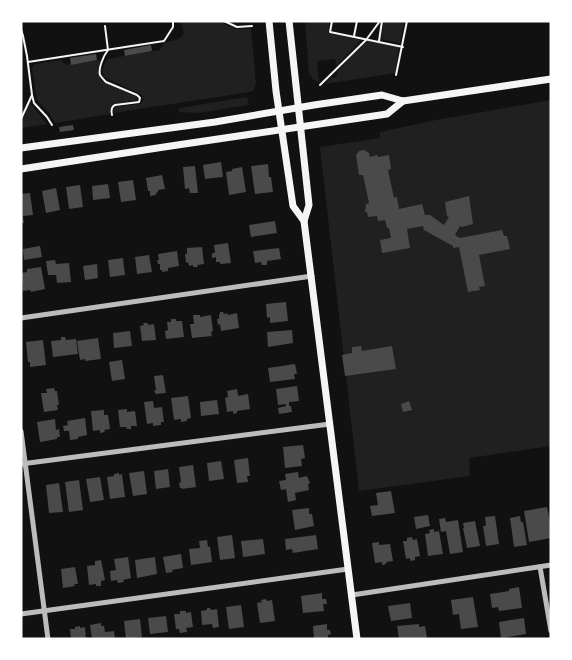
<svg xmlns="http://www.w3.org/2000/svg" width="572" height="660" viewBox="0 0 572 660" font-family="Georgia,serif">
	<style>
		.green { fill: #202020 }
		.building { fill: #4a4a4a }
		.lines { fill: none; stroke-linecap: round; stroke-linejoin: round }
		.path { stroke: #f5f5f5; stroke-width: 2 }
		.minor { stroke: #bcbcbc; stroke-width: 5 }
		.secondary { stroke: #f5f5f5; stroke-width: 7 }
	</style>
	<rect width="100%" height="100%" fill="#111"/>
	<!-- green -->
	<g class="green">
		<path d="M 179,21 L 220,21 L 226,25 L 235,29 L 251,29 L 256,83 L 254,90 L 250,92 L 113,113 L 115,107 L 140,104 C 144,101 144,98 142,95 L 104,77 L 102,71 L 107,59 L 160,50 L 165,42 C 179,41 190,36 179,21 Z"/>
		<polygon points="305,21 330,21 328,33 361,40 336,66 335,59 317,61 319,83 313,79 309,73"/>
		<polygon points="384,21 395,21 404,23 400,43 381,39"/>
		<polygon points="366,40 399,47 395,73 325,84 331,78 337,77 337,72"/>
		<polygon points="61,60 66,65 100,60 98,70 101,80 117,88 135,96 137,98 136,100 114,104 110,108 110,114 55,123 49,113 37,100 32,69 34,65 36,64"/>
		<polygon points="247,97 249,105 198,113 179,112 179,108"/>
		<polygon points="551,100 551,446 469,458 470,476 359,491 320,147 380,138 380,132 436,120"/>
		<polygon points="30,103 47,124 21,128 21,124"/>
	</g>
	<!-- building -->
	<g class="building">
		<polygon points="151,45 152,51 125,56 124,50"/>
		<polygon points="96,54 97,60 71,65 70,58"/>
		<polygon points="73,125 74,130 60,132 59,127"/>
		<polygon points="364,150 369,153 370,157 377,155 378,157 389,155 391,169 388,170 394,198 397,197 399,209 422,204 425,215 430,215 444,225 449,217 447,216 445,202 469,196 473,224 462,227 460,226 455,235 460,238 502,230 504,236 507,236 510,249 479,255 485,286 479,287 480,290 468,292 459,247 453,248 453,246 424,230 423,226 407,229 410,248 382,253 380,240 391,238 389,228 387,228 385,220 378,221 377,216 368,217 367,212 365,212 366,204 369,203 363,175 359,175 356,155 359,151"/>
		<polygon points="221,162 223,177 205,179 203,165"/>
		<polygon points="268,164 269,177 271,177 273,192 255,194 251,166"/>
		<polygon points="195,166 198,193 190,193 189,188 185,189 183,167"/>
		<polygon points="242,167 246,192 229,195 226,172 232,171 232,169"/>
		<polygon points="162,175 165,189 158,190 158,192 156,193 156,195 150,196 150,191 148,191 146,178"/>
		<polygon points="133,180 136,200 121,202 118,182"/>
		<polygon points="108,184 110,198 93,200 92,186"/>
		<polygon points="80,185 83,207 69,209 66,187"/>
		<polygon points="56,188 60,210 46,213 42,191"/>
		<polygon points="30,193 33,215 23,216 24,223 21,223 21,194"/>
		<polygon points="275,221 277,233 251,237 249,225"/>
		<polygon points="228,243 231,263 220,264 220,262 216,262 216,257 212,258 212,253 215,253 214,245"/>
		<polygon points="40,246 42,257 24,260 23,249"/>
		<polygon points="202,247 204,264 197,265 198,267 193,267 193,265 189,266 188,262 186,263 185,254 187,254 187,248"/>
		<polygon points="279,248 281,259 267,261 267,265 262,265 261,262 255,263 253,251"/>
		<polygon points="177,251 179,266 168,268 168,271 162,272 162,270 160,270 160,264 158,264 157,260 159,260 158,254"/>
		<polygon points="149,255 152,272 137,274 135,257"/>
		<polygon points="123,258 125,275 110,277 108,260"/>
		<polygon points="55,260 56,264 69,263 71,282 57,283 56,275 48,275 46,261"/>
		<polygon points="97,264 98,278 85,280 83,266"/>
		<polygon points="41,267 45,289 31,292 30,290 23,291 21,273 27,272 27,269"/>
		<polygon points="286,302 288,321 270,323 270,317 267,318 266,304"/>
		<polygon points="220,312 223,312 224,314 227,313 228,315 237,313 239,328 221,331 220,324 218,325 217,319 219,319 219,314 220,314"/>
		<polygon points="193,315 200,315 200,317 211,315 213,331 211,332 212,336 192,338 190,324 194,324"/>
		<polygon points="171,319 176,319 176,321 182,321 184,337 166,339 165,331 168,330 167,322 171,322"/>
		<polygon points="143,323 148,323 148,325 154,324 156,340 142,341 140,326 144,325"/>
		<polygon points="292,330 293,343 268,347 267,332"/>
		<polygon points="130,331 132,346 114,348 113,333"/>
		<polygon points="61,337 65,337 66,340 76,339 78,354 53,357 51,341 61,340"/>
		<polygon points="98,338 101,359 85,361 85,359 80,360 77,341"/>
		<polygon points="43,340 46,365 30,367 30,362 28,362 26,342"/>
		<polygon points="361,346 362,351 392,346 396,369 345,376 342,355 352,353 352,347"/>
		<polygon points="122,360 125,379 112,381 109,362"/>
		<polygon points="295,364 297,374 294,374 295,379 270,382 268,368"/>
		<polygon points="163,375 166,393 156,394 154,391 156,390 154,376"/>
		<polygon points="297,386 299,401 289,402 289,406 291,406 292,412 279,414 278,408 286,406 286,404 278,405 276,389"/>
		<polygon points="54,388 55,391 57,391 59,405 57,405 58,410 44,412 41,393 47,393 46,389"/>
		<polygon points="237,389 238,396 248,394 250,409 237,411 237,413 233,414 233,411 227,412 225,398 228,397 227,391"/>
		<polygon points="188,396 191,418 187,419 187,421 181,422 181,419 174,420 171,398"/>
		<polygon points="217,400 219,414 201,416 200,402"/>
		<polygon points="153,401 154,408 162,407 164,422 161,422 161,425 153,426 153,423 147,424 144,402"/>
		<polygon points="409,401 412,410 403,412 401,404"/>
		<polygon points="127,409 127,412 135,411 137,426 131,426 131,429 127,429 126,427 120,427 118,410"/>
		<polygon points="104,410 104,415 108,415 110,429 104,430 105,432 100,433 100,430 93,431 91,411"/>
		<polygon points="85,418 87,435 78,437 78,439 70,440 69,431 64,431 63,426 68,425 67,421"/>
		<polygon points="55,419 56,430 59,429 60,437 57,437 57,439 40,442 37,422"/>
		<polygon points="303,445 305,458 301,459 302,466 285,468 283,447"/>
		<polygon points="248,458 250,476 247,476 248,482 237,483 234,460"/>
		<polygon points="221,461 224,479 209,481 207,463"/>
		<polygon points="193,465 196,487 182,489 182,488 180,488 179,483 181,482 179,467"/>
		<polygon points="168,469 170,487 156,489 154,471"/>
		<polygon points="144,471 147,494 133,496 129,473"/>
		<polygon points="298,472 299,478 307,476 310,483 308,484 309,490 295,493 296,500 288,502 286,489 281,490 279,481 286,480 285,474"/>
		<polygon points="119,473 119,475 122,474 125,497 110,499 107,477 114,476 114,474"/>
		<polygon points="100,477 104,500 90,502 86,479"/>
		<polygon points="79,480 83,510 69,512 65,482"/>
		<polygon points="59,483 63,512 49,513 46,485"/>
		<polygon points="391,491 395,513 372,516 370,506 378,505 376,493"/>
		<polygon points="547,507 551,526 551,538 529,542 524,511"/>
		<polygon points="309,508 309,514 312,514 314,526 295,530 292,510"/>
		<polygon points="428,515 430,526 416,529 414,517"/>
		<polygon points="495,516 499,544 486,546 483,526 486,526 485,517"/>
		<polygon points="520,516 521,522 523,522 527,545 514,547 510,518"/>
		<polygon points="445,518 446,522 458,520 463,552 450,554 446,531 441,532 439,519"/>
		<polygon points="475,521 480,546 467,548 463,528 464,528 463,523"/>
		<polygon points="434,529 434,532 439,531 443,554 428,556 425,534 430,533 429,530"/>
		<polygon points="232,535 235,558 220,560 217,537"/>
		<polygon points="316,535 318,549 293,553 292,549 286,550 285,539"/>
		<polygon points="412,537 413,540 417,539 420,556 415,557 415,560 410,561 410,558 406,559 403,541 407,541 407,538"/>
		<polygon points="263,539 265,554 243,557 241,541"/>
		<polygon points="207,540 208,547 210,546 212,562 191,565 189,549 200,548 199,541"/>
		<polygon points="379,542 379,545 390,544 393,561 386,562 386,564 382,565 382,562 375,563 372,543"/>
		<polygon points="181,554 183,568 172,570 173,572 166,573 163,557"/>
		<polygon points="128,557 131,578 123,580 124,582 118,583 117,580 111,581 110,571 116,570 114,559"/>
		<polygon points="155,557 157,574 137,578 135,560"/>
		<polygon points="101,560 105,580 101,581 101,586 96,586 96,584 89,585 87,566 95,565 95,561"/>
		<polygon points="75,567 78,584 74,584 75,586 63,588 61,569"/>
		<polygon points="519,587 522,608 499,611 498,607 492,608 490,594 509,591 509,589"/>
		<polygon points="322,593 322,599 326,599 327,604 323,604 324,611 303,613 301,596"/>
		<polygon points="473,597 478,627 461,629 459,614 453,615 451,600"/>
		<polygon points="266,599 267,601 272,600 275,621 260,623 257,603 262,602 261,600"/>
		<polygon points="410,603 412,618 391,621 388,606"/>
		<polygon points="241,605 244,627 229,629 226,607"/>
		<polygon points="207,608 210,608 211,610 217,609 219,627 213,628 212,624 202,625 201,611 207,610"/>
		<polygon points="180,611 186,611 186,613 191,612 193,627 186,628 187,632 180,633 179,629 176,629 174,614 180,614"/>
		<polygon points="166,616 168,632 150,634 148,618"/>
		<polygon points="524,618 526,634 501,638 499,622"/>
		<polygon points="140,619 142,637 126,639 124,621"/>
		<polygon points="101,623 101,626 104,626 105,632 114,631 115,639 92,639 90,625"/>
		<polygon points="327,624 327,630 330,630 331,634 328,635 328,639 314,639 313,626"/>
		<polygon points="419,624 419,627 425,626 427,638 399,639 397,626"/>
		<polygon points="80,626 80,628 85,627 86,639 71,639 70,629 75,629 75,627"/>
	</g>
	<g class="lines">
		<!-- path -->
		<g class="path">
			<polyline points="224,21 237,27 252,26"/>
			<polyline points="332,21 330,32 403,47"/>
			<path d="M 105,26 L 108,50 C 104,55 98,68 100,75 C 102,78 104,80 106,82 L 137,95 L 140,98 L 139,102 L 115,105 C 111,107 111,111 112,115"/>
			<polyline points="21,29 23,36 21,36"/>
			<polyline points="23,36 27,56 32,95 34,103 47,117 52,125"/>
			<polyline points="354,36 357,21"/>
			<polyline points="379,41 382,21"/>
			<polyline points="28,62 164,41 173,27 173,21"/>
			<polyline points="396,75 407,21"/>
			<polyline points="320,85 366,40 380,21"/>
			<polyline points="21,119 32,95"/>
		</g>
		<!-- minor -->
		<g class="minor">
			<polyline points="21,318 312,276"/>
			<polyline points="21,431 48,639"/>
			<polyline points="21,464 330,424"/>
			<polyline points="540,567 551,631"/>
			<polyline points="352,595 551,565"/>
			<polyline points="21,614 348,569"/>
		</g>
		<!-- secondary -->
		<g class="secondary">
			<polyline points="269,21 276,91 293,206 304,221"/>
			<polyline points="289,21 309,205 304,221 357,639"/>
			<polyline points="21,148 215,122 314,105 382,95 403,101 551,79"/>
			<polyline points="21,169 164,147 387,114 403,101"/>
		</g>
	</g>
	<!-- border -->
	<rect width="572" height="660" fill="none" stroke="#ffffff" stroke-width="45"/>
</svg>
